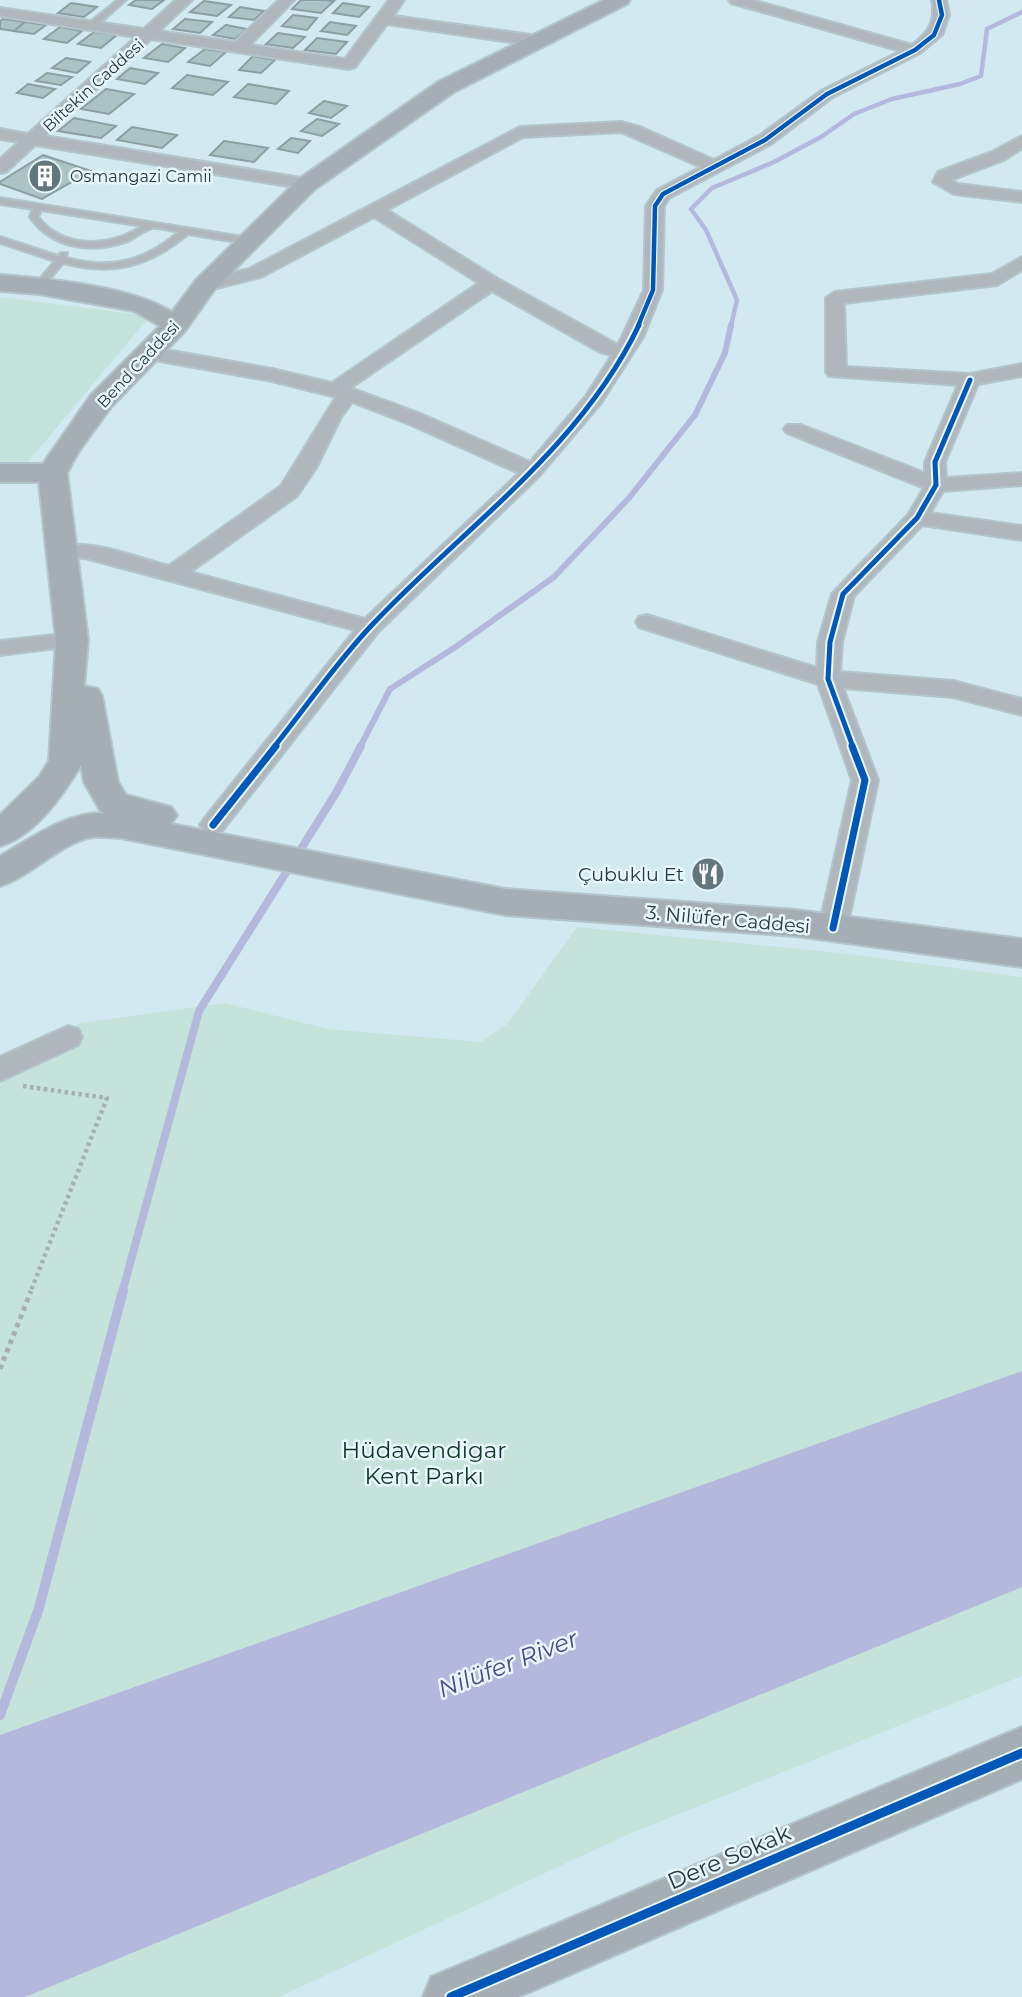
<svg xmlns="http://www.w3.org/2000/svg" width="1022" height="1997" viewBox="0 0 1022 1997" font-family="Montserrat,sans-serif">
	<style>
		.green { fill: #c5e3da }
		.water { fill: #b4b8dd }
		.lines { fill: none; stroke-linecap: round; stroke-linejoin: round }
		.stream-far3 { stroke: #b4b8dd; stroke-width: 4.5 }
		.stream-far2 { stroke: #b4b8dd; stroke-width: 6 }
		.stream-far1 { stroke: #b4b8dd; stroke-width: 8 }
		.stream { stroke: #b4b8dd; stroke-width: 10 }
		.building { fill: #acc3c6; stroke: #8d9ea2; stroke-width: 2 }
		.lane-casing { stroke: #b3c5cc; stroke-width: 4 }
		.street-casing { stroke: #b3c5cc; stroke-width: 4 }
		.secondary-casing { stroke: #b3c5cc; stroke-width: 4 }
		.path-far1 { stroke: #a6afb5; stroke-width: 4.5; stroke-dasharray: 3.5 3.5; stroke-linecap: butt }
		.path { stroke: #a6afb5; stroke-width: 5; stroke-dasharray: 4.5 4.5; stroke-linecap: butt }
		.lane { fill: #afb7bd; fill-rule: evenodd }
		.street { fill: #afb7bd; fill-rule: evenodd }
		.secondary { fill: #a5adb5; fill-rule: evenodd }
		.cycleway-far3-casing { stroke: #e8f8fe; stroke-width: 7 }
		.cycleway-far2-casing { stroke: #e8f8fe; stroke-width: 9 }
		.cycleway-far1-casing { stroke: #e8f8fe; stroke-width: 11 }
		.cycleway-casing { stroke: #e8f8fe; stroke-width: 13 }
		.cycleway-far3 { stroke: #0057b8; stroke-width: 4.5 }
		.cycleway-far2 { stroke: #0057b8; stroke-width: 5 }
		.cycleway-far1 { stroke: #0057b8; stroke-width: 7 }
		.cycleway { stroke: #0057b8; stroke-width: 9 }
		.labels { text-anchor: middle; stroke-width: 5; stroke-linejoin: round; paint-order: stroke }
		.far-street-label { font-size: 16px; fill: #28383e; stroke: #e8f8fe }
		.far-poi-label { font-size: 16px; fill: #28383e; stroke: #e8f8fe; text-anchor: start }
		.poi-label { font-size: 19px; fill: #28383e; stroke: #e8f8fe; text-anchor: end }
		.street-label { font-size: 19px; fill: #28383e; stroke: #e8f8fe }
		.near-park-label { font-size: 23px; fill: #0e3822; stroke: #e8f8fe }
		.near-street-label { font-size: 23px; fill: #28383e; stroke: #e8f8fe }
		.near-water-label { font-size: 24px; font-style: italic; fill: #514886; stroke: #e8f8fe }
	</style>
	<rect width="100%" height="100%" fill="#d3e9f2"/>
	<!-- green -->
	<g class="green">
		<polygon points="0,297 150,316 22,469 0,469"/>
		<polygon points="577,927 841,953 1022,977 1022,1676 629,1834 279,1997 0,1997 0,1066 81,1023 225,1003 328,1029 481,1042 507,1024"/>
	</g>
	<!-- water -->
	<polygon class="water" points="1022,1371 1022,1587 25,1997 0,1997 0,1735"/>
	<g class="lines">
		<!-- stream-far3 -->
		<polyline class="stream-far3" points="731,326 737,300 706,230 691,209 712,188 774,162 821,137 854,114 892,99 960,84 981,76 987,29 1022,12"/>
		<!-- stream-far2 -->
		<polyline class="stream-far2" points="360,747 390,689 457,646 554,577 629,498 695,415 725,353 731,325"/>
		<!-- stream-far1 -->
		<polyline class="stream-far1" points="122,1293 199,1011 336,793 361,746"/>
		<!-- stream -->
		<polyline class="stream" points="0,1715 39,1608 123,1291"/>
	</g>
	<!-- building -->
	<g class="building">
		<polygon points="136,0 164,0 152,9 129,5"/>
		<polygon points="301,0 325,0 334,1 321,13 292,9"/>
		<polygon points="204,1 231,5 217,16 190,12"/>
		<polygon points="71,3 97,7 84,17 58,13"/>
		<polygon points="343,3 369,7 359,17 333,13"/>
		<polygon points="240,7 264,11 254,20 229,17"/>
		<polygon points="293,15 317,18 307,30 282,26"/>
		<polygon points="3,19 25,22 14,31 0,29 0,21"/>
		<polygon points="185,19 212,22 200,33 173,29"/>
		<polygon points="25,22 46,25 34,34 14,31"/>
		<polygon points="330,22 356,26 347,35 321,31"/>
		<polygon points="226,25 247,29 235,39 213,35"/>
		<polygon points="60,27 82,31 67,43 44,39"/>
		<polygon points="94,32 117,35 101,48 78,44"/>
		<polygon points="278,33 305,37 293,48 266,44"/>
		<polygon points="317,38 347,42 336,54 305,50"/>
		<polygon points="162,44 185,48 168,62 144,58"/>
		<polygon points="205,49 226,52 210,66 188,62"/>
		<polygon points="253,56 275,60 261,73 239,70"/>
		<polygon points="66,58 90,62 77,73 52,68"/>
		<polygon points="130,68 158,73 145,84 117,79"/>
		<polygon points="47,73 72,77 61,85 36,81"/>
		<polygon points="187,75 228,82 213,95 172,88"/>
		<polygon points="28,84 55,89 43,98 17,93"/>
		<polygon points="248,84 289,91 276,104 234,97"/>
		<polygon points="106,89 134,94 109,114 81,109"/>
		<polygon points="324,101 347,106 331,118 309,113"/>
		<polygon points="74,118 116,126 101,138 58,131"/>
		<polygon points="317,119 339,124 322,136 301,131"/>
		<polygon points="132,127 177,135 162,148 117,140"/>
		<polygon points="291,138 310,141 298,153 278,149"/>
		<polygon points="224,141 268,148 254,162 210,155"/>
		<polygon points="43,155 91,171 42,199 0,184 0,182"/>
	</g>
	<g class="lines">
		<defs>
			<g id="lane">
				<polygon points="118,0 126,0 95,27 89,27 89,23"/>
				<path d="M 0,198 L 249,238 L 253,241 L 249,244 L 188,234 C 148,267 113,276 63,263 L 42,288 L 39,289 L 34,286 L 55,261 L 0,243 L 0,237 L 58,256 L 61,253 L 67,253 L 66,258 C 111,270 143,262 179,232 C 172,231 159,227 152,228 C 144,230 135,238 128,241 C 91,254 53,249 30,217 L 33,209 L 0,204 ZM 41,210 L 142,226 C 110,248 63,249 38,217 Z"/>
			</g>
			<g id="street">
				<polygon points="176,0 192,0 159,31 235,42 279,0 294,0 250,45 345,59 389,0 404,0 393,16 538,36 546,41 538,46 387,24 355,67 349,69 151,39 45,136 307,179 316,184 313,188 307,189 35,145 6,172 0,173 0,159 19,142 0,139 0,129 28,134 136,37 0,16 0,8 144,29"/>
				<path d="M 729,0 L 752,0 L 912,45 C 929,32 936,21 932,0 L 946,0 L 949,15 L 942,35 L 920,53 L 833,97 L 771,144 L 669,198 L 664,206 L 662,290 L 643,337 L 601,403 L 540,475 L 378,632 L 222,831 L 213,834 L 204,831 L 200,825 L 204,819 L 355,630 L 85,558 L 54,557 L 51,552 L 54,547 C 91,538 133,557 169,566 L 281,486 L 336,397 L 272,381 L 149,359 L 139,353 L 149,347 L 272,369 L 332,383 L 479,283 L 374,217 L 261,277 L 205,291 L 198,289 L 196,285 L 198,281 L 249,269 L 520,127 L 621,122 L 640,127 L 714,160 L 759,136 L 821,91 L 901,51 L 731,3 ZM 621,132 L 701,167 L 657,190 L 646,206 L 644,290 L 618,345 L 498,279 L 387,210 L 523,137 ZM 492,291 L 600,352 L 612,355 L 586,396 L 530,462 L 423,415 L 350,388 ZM 352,402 L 409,424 L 519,473 L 365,619 L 190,572 L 297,496 L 316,468 L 341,417 Z"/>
				<polygon points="1022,136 1022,148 1004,160 951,180 958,184 1022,192 1022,202 954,194 933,182 938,172 992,152"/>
				<polygon points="1022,257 1022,270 997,285 844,303 846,367 970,374 1022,364 1022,376 978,384 945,462 946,478 1022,473 1022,485 943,491 930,513 1022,526 1022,540 922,525 854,596 842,642 840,672 953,681 1022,699 1022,715 953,697 843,688 878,780 847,928 843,935 833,938 823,935 819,928 852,780 818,684 639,627 636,622 639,617 647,615 817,668 818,642 832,594 908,515 924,488 787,433 784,429 787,425 801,425 925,473 925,462 958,385 829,376 826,372 826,298 835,292 992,274"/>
				<polygon points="72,633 80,635 84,640 80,645 0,655 0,641"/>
				<polygon points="68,1026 78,1029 82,1037 78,1045 0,1081 0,1057"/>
			</g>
			<g id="secondary">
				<path d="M 604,0 L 630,0 L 627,4 L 454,92 L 315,189 L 214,290 L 185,331 L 111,407 L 79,451 L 67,473 L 88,640 L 84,686 L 98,689 L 102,696 L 118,782 L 126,795 L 171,807 L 177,815 L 171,824 L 505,889 L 796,910 L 1022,939 L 1022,967 L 796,936 L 505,915 L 121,838 C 112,838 102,836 93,837 C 61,842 32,876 0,886 L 0,856 C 32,838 66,812 104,813 L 101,812 L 84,782 L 81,765 C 63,795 35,836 0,846 L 0,815 L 39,777 L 49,761 L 56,640 L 39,482 L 0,482 L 0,464 L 43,464 L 91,395 L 160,326 L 134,311 L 39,294 L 0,291 L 0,275 C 51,279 129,286 172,312 L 196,280 L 299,179 L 438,82 Z"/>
				<polygon points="1022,1727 1022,1779 518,1997 423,1997 431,1977"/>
			</g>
		</defs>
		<!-- lane casing -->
		<use href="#lane" class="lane-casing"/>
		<!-- street casing -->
		<use href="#street" class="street-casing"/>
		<!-- secondary casing -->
		<use href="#secondary" class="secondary-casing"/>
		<!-- path-far1 -->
		<polyline class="path-far1" points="23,1086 107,1098 30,1293"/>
		<!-- path -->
		<polyline class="path" points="0,1369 31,1291"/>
		<!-- lane -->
		<use href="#lane" class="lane"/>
		<!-- street -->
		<use href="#street" class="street"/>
		<!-- secondary -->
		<use href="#secondary" class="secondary"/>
		<defs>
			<polyline id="cycleway-far3" points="638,326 653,290 655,206 663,194 765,140 827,94 915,50 934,35 942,15 939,0"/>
			<g id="cycleway-far2">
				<path d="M 274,747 C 306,707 336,663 371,626 C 462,529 580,449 639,325"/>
				<polyline points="853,747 828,679 830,642 843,594 917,518 936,485 935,462 970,380"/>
			</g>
			<g id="cycleway-far1">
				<polyline points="213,825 276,746"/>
				<polyline points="833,928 865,780 852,746"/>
			</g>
			<polyline id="cycleway" points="451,1997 1022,1753"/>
		</defs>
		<!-- cycleway-far3 casing -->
		<use href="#cycleway-far3" class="cycleway-far3-casing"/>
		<!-- cycleway-far2 casing -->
		<use href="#cycleway-far2" class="cycleway-far2-casing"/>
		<!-- cycleway-far1 casing -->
		<use href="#cycleway-far1" class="cycleway-far1-casing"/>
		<!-- cycleway casing -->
		<use href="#cycleway" class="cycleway-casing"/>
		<!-- cycleway-far3 -->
		<use href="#cycleway-far3" class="cycleway-far3"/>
		<!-- cycleway-far2 -->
		<use href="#cycleway-far2" class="cycleway-far2"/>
		<!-- cycleway-far1 -->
		<use href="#cycleway-far1" class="cycleway-far1"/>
		<!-- cycleway -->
		<use href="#cycleway" class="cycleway"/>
	</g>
	<!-- icons -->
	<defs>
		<symbol id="building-disc" viewBox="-11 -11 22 22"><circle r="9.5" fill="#64767d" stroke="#e8f8fe"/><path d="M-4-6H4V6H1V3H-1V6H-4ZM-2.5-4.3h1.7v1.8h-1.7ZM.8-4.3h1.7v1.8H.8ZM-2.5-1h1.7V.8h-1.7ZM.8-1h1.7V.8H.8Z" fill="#fff"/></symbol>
		<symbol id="restaurant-disc" viewBox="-11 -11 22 22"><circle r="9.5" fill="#64767d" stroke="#e8f8fe"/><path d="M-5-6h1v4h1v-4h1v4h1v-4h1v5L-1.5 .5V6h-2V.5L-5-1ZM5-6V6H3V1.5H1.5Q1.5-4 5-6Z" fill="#fff"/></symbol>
	</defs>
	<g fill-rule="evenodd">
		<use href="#building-disc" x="26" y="157" width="38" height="38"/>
		<use href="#restaurant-disc" x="689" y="855" width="38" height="38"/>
	</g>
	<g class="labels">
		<!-- far-street labels -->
		<g class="far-street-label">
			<text transform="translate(93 85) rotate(-42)" y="6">Biltekin Caddesi</text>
			<text transform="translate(138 364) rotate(-47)" y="6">Bend Caddesi</text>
		</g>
		<!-- far-poi labels -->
		<g class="far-poi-label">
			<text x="70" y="182">Osmangazi Camii</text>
		</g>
		<!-- poi labels -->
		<g class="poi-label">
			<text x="684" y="881">Çubuklu Et</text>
		</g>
		<!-- street labels -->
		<g class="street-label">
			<text transform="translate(728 919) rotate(5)" y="7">3. Nilüfer Caddesi</text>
		</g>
		<!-- near-park labels -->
		<g class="near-park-label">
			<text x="424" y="1458">Hüdavendigar<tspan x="424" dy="26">Kent Parkı</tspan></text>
		</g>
		<!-- near-street labels -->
		<g class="near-street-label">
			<text transform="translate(729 1857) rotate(-23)" y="8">Dere Sokak</text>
		</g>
		<!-- near-water labels -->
		<g class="near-water-label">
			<text transform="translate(508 1664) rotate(-21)" y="8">Nilüfer River</text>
		</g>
	</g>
</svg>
